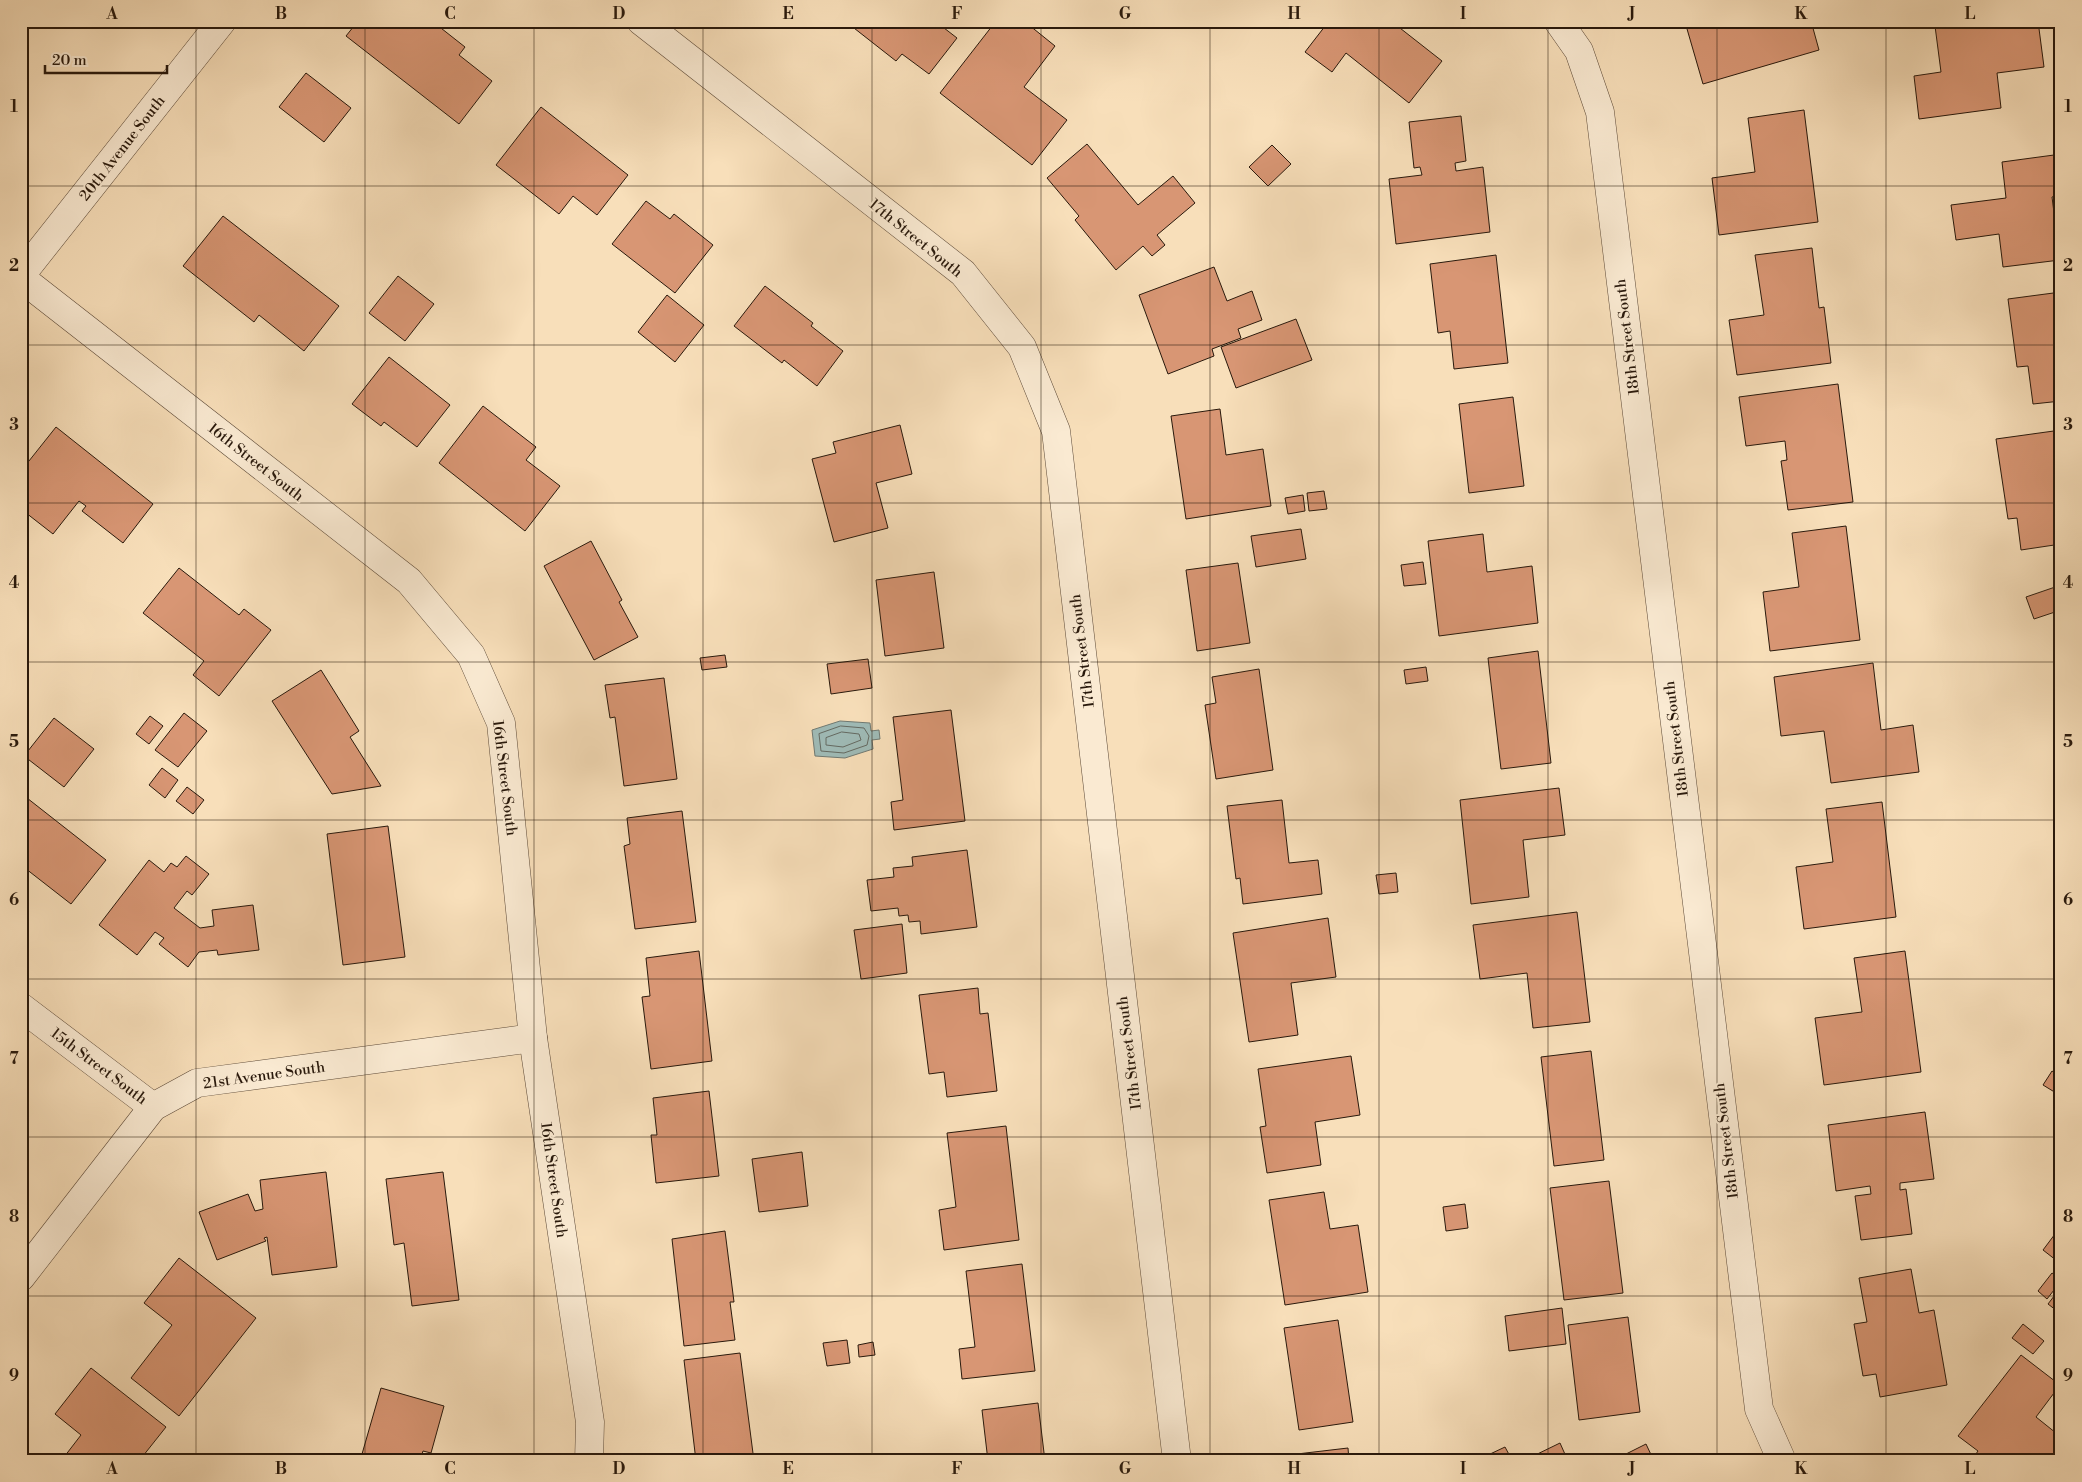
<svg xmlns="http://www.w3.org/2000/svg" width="2082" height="1482" viewBox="0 0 2082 1482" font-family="'Libre Bodoni',serif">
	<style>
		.water { fill: #9fbbb7; stroke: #707a73 }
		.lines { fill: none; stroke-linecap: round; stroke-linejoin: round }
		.shore { stroke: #646a62; stroke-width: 1 }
		.building { fill: #d89674; stroke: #29190c }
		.minor-casing { stroke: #5d4a38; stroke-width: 29 }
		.minor { stroke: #faead2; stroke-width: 28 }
		.grid { fill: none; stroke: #29190c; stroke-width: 1; stroke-opacity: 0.55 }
		.labels { text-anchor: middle; stroke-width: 4; stroke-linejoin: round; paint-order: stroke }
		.street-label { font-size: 15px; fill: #29190c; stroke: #faead2 }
		.neatline { fill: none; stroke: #29190c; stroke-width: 2 }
		.grid-label { font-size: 16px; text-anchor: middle; font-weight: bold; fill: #29190c }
	</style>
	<rect width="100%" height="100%" fill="#f8dfba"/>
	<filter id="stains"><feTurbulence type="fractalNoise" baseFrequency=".004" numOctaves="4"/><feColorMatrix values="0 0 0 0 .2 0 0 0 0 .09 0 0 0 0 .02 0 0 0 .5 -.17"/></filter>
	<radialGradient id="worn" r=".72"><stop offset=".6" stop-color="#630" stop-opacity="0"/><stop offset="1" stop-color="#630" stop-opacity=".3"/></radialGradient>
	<!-- water -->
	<polygon class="water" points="840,721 870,723 871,731 879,730 880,739 872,740 873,749 845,758 815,756 812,730"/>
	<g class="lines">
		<!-- shore -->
		<g class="shore">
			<polygon points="841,726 864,728 869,736 867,745 844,753 821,751 819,734"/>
			<polygon points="842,732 859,734 861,740 843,747 826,745 826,738"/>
		</g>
	</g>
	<!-- building -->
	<g class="building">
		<polygon points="358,21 432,21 465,47 459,55 492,81 459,124 346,36"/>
		<polygon points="845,21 935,21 957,38 929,74 902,54 896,61"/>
		<polygon points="996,21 1024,21 1055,46 1024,87 1067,120 1032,165 940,93"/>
		<polygon points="1329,21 1391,21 1442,61 1409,103 1346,53 1332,72 1305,52"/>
		<polygon points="1687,21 1811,21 1819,50 1703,84 1685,22"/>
		<polygon points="1971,21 2038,21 2044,67 1997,73 2001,108 1919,119 1914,76 1941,72 1935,26"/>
		<polygon points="306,73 351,108 324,142 279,107"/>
		<polygon points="541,107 628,175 597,215 573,196 559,214 496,165"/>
		<polygon points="1804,110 1818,222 1719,235 1712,178 1755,172 1748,118"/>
		<polygon points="1461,116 1466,161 1455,163 1456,171 1483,167 1490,232 1396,244 1389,179 1422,175 1420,167 1414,168 1409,122"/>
		<polygon points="1087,144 1138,205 1173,176 1195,203 1157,235 1165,245 1152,256 1143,246 1116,270 1075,220 1079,216 1047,178"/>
		<polygon points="1272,145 1291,164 1268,186 1249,167"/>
		<polygon points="2054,155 2059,195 2052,197 2060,260 2003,267 1999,234 1956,240 1951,205 2006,198 2002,162"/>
		<polygon points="646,201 670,219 674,214 713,245 675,293 612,244"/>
		<polygon points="223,216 339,306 304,351 259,315 254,322 183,266"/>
		<polygon points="1812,248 1819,308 1824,307 1831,363 1737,375 1729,320 1764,315 1755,255"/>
		<polygon points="1496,255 1508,363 1454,369 1450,331 1438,333 1430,264"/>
		<polygon points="1214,267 1227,301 1252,291 1262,320 1238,329 1241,338 1212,349 1214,356 1168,374 1139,295"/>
		<polygon points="398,276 434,304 405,341 369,313"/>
		<polygon points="765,286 813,323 811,326 843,351 817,386 784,360 782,363 734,326"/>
		<polygon points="2061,292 2061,401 2033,404 2028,366 2017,367 2008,299"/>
		<polygon points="667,295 704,325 675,362 638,332"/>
		<polygon points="1296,319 1312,360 1236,388 1221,347"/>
		<polygon points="389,357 450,405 417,447 384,422 381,426 352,404"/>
		<polygon points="1838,384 1853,502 1788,510 1781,461 1787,460 1785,441 1746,446 1739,397"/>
		<polygon points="1513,397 1524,486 1469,493 1459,404"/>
		<polygon points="483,406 536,447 526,460 560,486 525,531 439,463"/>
		<polygon points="1220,409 1226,455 1263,449 1271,506 1186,519 1171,416"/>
		<polygon points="900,425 912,474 876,483 888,528 834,542 812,459 836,453 833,442"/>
		<polygon points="56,427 153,504 123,543 82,511 86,506 79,501 53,534 21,509 21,471"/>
		<polygon points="2061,430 2061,544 2021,550 2017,518 2008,519 1996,439"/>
		<polygon points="1324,491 1327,509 1309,511 1307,493"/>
		<polygon points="1303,495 1305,511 1288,514 1285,498"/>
		<polygon points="1846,526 1860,640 1770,651 1763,592 1799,587 1792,533"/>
		<polygon points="1301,529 1306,559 1256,567 1251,536"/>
		<polygon points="1483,534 1487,572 1532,566 1538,623 1439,636 1428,541"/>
		<polygon points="591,541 622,600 619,602 638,637 594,660 544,566"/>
		<polygon points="1423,562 1426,584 1404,586 1401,565"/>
		<polygon points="1238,563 1250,643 1197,651 1186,570"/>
		<polygon points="179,568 239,615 244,609 271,630 219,696 193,675 204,661 143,613"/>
		<polygon points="934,572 944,648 885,656 876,580"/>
		<polygon points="2061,585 2061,619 2058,611 2034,619 2026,597"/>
		<polygon points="1538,651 1551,763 1501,769 1488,658"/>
		<polygon points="725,655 727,667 702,670 700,658"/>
		<polygon points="868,659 872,688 831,694 827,664"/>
		<polygon points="1873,663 1881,730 1913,725 1919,772 1831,783 1824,731 1781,736 1774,677"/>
		<polygon points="1426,667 1428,681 1406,684 1404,670"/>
		<polygon points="1259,669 1273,770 1216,779 1205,705 1216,703 1212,677"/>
		<polygon points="321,670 359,731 350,737 381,786 332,794 272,701"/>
		<polygon points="664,678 677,779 624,786 615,717 610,718 605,685"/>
		<polygon points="951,710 965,821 894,830 891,802 903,800 893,717"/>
		<polygon points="184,713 207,731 178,767 155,750"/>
		<polygon points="150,716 163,726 149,744 136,734"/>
		<polygon points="54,718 94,749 64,787 24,756"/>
		<polygon points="162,768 178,780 165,798 149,785"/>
		<polygon points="187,787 204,800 193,814 176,801"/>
		<polygon points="1559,788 1565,835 1523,840 1529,897 1471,904 1460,800"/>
		<polygon points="27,798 106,860 71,904 21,865 21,806"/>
		<polygon points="1282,800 1289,863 1318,860 1322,894 1243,904 1240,878 1236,879 1227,806"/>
		<polygon points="1882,802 1896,917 1804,929 1796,867 1833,862 1826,809"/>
		<polygon points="682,811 696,922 635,929 624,846 630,844 627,818"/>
		<polygon points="388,826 405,957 343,965 327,834"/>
		<polygon points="967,850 977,927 921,934 920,921 909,922 908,915 899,916 898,908 871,911 867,880 894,877 893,868 913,866 912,857"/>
		<polygon points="186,856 209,874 192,895 187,891 174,908 200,928 214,926 212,910 253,905 259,950 218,955 217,950 199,952 188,967 159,944 164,938 155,932 137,955 99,925 149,860 164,872 171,863 177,867"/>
		<polygon points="1396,873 1398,892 1379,894 1376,875"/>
		<polygon points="1577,912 1590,1022 1533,1028 1527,973 1480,979 1473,925"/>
		<polygon points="1328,918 1336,977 1291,983 1298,1035 1249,1042 1233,933"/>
		<polygon points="902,924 907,973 861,979 854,930"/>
		<polygon points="699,951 712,1061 651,1069 642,997 650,996 646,958"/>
		<polygon points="1905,951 1921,1072 1824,1085 1815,1018 1862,1012 1854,958"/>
		<polygon points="978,988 980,1014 988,1013 997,1091 947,1097 944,1072 929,1074 919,995"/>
		<polygon points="1591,1051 1604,1160 1554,1166 1541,1057"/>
		<polygon points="1351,1056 1360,1115 1315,1122 1321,1165 1267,1173 1260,1127 1266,1126 1258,1069"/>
		<polygon points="2052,1071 2061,1077 2061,1096 2043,1085"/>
		<polygon points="709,1091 719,1176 656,1183 651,1135 657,1135 653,1098"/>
		<polygon points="1925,1112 1934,1179 1900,1183 1900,1190 1906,1189 1912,1234 1861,1240 1855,1196 1871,1194 1870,1186 1836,1191 1828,1125"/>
		<polygon points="1006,1126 1019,1240 944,1250 939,1210 956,1207 947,1133"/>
		<polygon points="802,1152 808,1206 759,1212 752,1159"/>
		<polygon points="326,1172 337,1267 272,1275 267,1237 264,1238 266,1241 217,1260 199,1212 248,1194 255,1211 263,1209 260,1180"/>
		<polygon points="443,1172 459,1300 412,1306 404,1243 394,1245 386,1179"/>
		<polygon points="1609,1181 1623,1293 1564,1300 1550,1188"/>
		<polygon points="1324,1192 1330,1229 1358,1225 1368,1292 1285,1305 1269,1200"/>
		<polygon points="1465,1204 1468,1228 1446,1231 1443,1207"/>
		<polygon points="2061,1226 2061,1264 2043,1250"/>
		<polygon points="725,1231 734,1302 730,1302 735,1340 684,1346 672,1239"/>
		<polygon points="179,1258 256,1318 179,1416 131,1378 172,1325 144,1303"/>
		<polygon points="1022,1264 1035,1371 962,1379 959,1349 975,1347 966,1271"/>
		<polygon points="1911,1269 1919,1313 1934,1310 1947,1385 1880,1397 1876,1374 1863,1376 1854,1324 1867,1322 1859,1278"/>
		<polygon points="2052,1273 2061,1279 2061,1281 2047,1299 2038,1291"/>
		<polygon points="2061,1287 2061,1314 2048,1304"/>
		<polygon points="1562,1308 1566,1344 1509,1351 1505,1316"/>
		<polygon points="1628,1317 1640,1412 1579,1420 1568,1325"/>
		<polygon points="1338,1320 1353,1422 1299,1430 1284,1328"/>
		<polygon points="2023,1324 2044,1341 2033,1354 2012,1338"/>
		<polygon points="847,1340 850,1363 827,1366 823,1343"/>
		<polygon points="873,1342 875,1355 859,1357 858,1345"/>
		<polygon points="740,1353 754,1461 696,1461 684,1360"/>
		<polygon points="2021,1355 2060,1385 2036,1417 2061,1437 2061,1454 2056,1461 1971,1461 1978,1451 1958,1436"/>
		<polygon points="91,1368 166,1427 139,1461 61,1461 81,1435 55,1414"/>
		<polygon points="381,1388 444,1406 431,1453 423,1451 420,1461 360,1461"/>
		<polygon points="1038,1403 1045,1461 988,1461 982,1410"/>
		<polygon points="1560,1443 1568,1461 1523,1461"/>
		<polygon points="1646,1444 1654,1461 1612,1461"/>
		<polygon points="1505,1447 1512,1460 1490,1461 1488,1455"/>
		<polygon points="1348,1448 1349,1461 1298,1461 1297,1454"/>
	</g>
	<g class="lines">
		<defs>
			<g id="minor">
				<polyline points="641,21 963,273 1022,347 1056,431 1177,1461"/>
				<polyline points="1558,21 1579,51 1600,112 1759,1409 1782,1461"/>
				<polyline points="21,275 222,21"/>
				<polyline points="21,278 409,581 471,655 501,723 533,1038 590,1422 589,1461"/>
				<polyline points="21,1007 153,1107"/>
				<polyline points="21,1277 153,1107 197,1083 533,1038"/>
			</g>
		</defs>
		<!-- minor casing -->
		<use href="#minor" class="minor-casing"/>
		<!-- minor -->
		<use href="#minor" class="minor"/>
	</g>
	<!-- grid -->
	<path class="grid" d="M 196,21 L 196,1461M 365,21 L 365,1461M 534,21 L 534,1461M 703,21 L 703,1461M 872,21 L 872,1461M 1041,21 L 1041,1461M 1210,21 L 1210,1461M 1379,21 L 1379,1461M 1548,21 L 1548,1461M 1717,21 L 1717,1461M 1886,21 L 1886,1461M 21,186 L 2061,186M 21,345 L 2061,345M 21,503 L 2061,503M 21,662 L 2061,662M 21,820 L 2061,820M 21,979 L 2061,979M 21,1137 L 2061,1137M 21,1296 L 2061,1296"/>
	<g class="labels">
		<!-- street labels -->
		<g class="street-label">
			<text transform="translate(122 148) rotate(-52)" y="5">20th Avenue South</text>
			<text transform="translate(916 238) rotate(39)" y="5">17th Street South</text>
			<text transform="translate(1627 337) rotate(-97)" y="5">18th Street South</text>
			<text transform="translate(256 462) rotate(38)" y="5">16th Street South</text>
			<text transform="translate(1082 651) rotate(-97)" y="5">17th Street South</text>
			<text transform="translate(1676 739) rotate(-97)" y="5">18th Street South</text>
			<text transform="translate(505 778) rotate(83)" y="5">16th Street South</text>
			<text transform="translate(1129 1053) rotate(-97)" y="5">17th Street South</text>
			<text transform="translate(99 1066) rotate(37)" y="5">15th Street South</text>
			<text transform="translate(264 1075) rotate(-8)" y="5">21st Avenue South</text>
			<text transform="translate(1726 1141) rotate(-97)" y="5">18th Street South</text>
			<text transform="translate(554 1180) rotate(82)" y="5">16th Street South</text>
		</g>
	</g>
	<!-- margin -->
	<rect width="2082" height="1482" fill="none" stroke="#f8dfba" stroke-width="55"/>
	<!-- scale -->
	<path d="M45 65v8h122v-8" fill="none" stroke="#29190c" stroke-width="2.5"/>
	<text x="52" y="65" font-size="15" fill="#29190c" stroke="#faead2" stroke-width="4" paint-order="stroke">20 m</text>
	<rect x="28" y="28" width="2026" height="1426" class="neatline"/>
	<g class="grid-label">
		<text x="112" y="19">A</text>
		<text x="281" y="19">B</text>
		<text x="450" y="19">C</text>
		<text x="619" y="19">D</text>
		<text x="788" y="19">E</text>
		<text x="957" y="19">F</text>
		<text x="1125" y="19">G</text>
		<text x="1294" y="19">H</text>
		<text x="1463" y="19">I</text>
		<text x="1632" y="19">J</text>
		<text x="1801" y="19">K</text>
		<text x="1970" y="19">L</text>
		<text x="14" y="112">1</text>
		<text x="2068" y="112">1</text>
		<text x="14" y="271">2</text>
		<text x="2068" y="271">2</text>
		<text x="14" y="430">3</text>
		<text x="2068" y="430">3</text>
		<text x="14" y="588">4</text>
		<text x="2068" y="588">4</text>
		<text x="14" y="747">5</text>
		<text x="2068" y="747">5</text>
		<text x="14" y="905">6</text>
		<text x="2068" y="905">6</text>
		<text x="14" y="1064">7</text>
		<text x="2068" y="1064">7</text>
		<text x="14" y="1222">8</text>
		<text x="2068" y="1222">8</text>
		<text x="14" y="1381">9</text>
		<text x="2068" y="1381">9</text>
		<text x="112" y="1474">A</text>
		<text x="281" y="1474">B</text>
		<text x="450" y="1474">C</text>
		<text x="619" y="1474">D</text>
		<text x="788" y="1474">E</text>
		<text x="957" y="1474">F</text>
		<text x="1125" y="1474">G</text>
		<text x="1294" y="1474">H</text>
		<text x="1463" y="1474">I</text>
		<text x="1632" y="1474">J</text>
		<text x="1801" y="1474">K</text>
		<text x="1970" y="1474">L</text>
	</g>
	<rect width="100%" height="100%" filter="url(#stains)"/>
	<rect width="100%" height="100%" fill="url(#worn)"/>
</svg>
